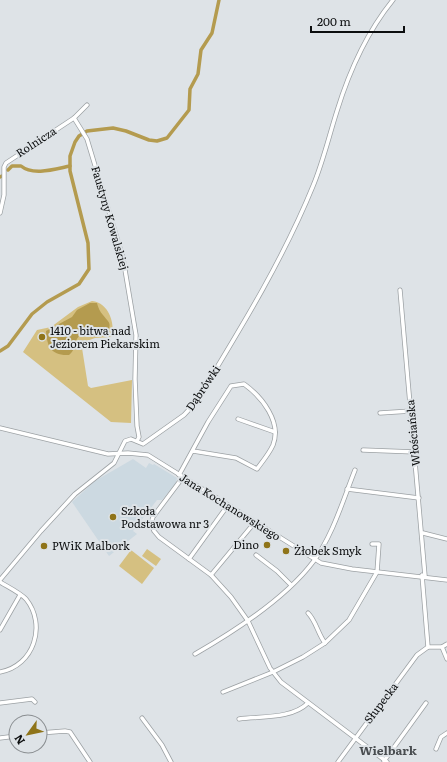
<svg xmlns="http://www.w3.org/2000/svg" width="447" height="762" viewBox="0 0 447 762" font-family="Literata,serif">
	<style>
		.built { fill: #ccd9e1 }
		.green { fill: #d5c081 }
		.forest { fill: #b49b4f }
		.lines { fill: none; stroke-linecap: round; stroke-linejoin: round }
		.canal { stroke: #b49b4f; stroke-width: 3.5 }
		.minor-casing { stroke: #9ca1a4; stroke-width: 5 }
		.minor { stroke: #fff; stroke-width: 3.5 }
		.poi-dot { fill: #8f7419; stroke: #dee3e7; stroke-width: 1.5 }
		.labels { text-anchor: middle; stroke-width: 4; stroke-linejoin: round; paint-order: stroke }
		.street-label { font-size: 11px; fill: #0c0e0f; stroke: #dee3e7 }
		.poi-label { font-size: 11px; fill: #0c0e0f; stroke: #dee3e7; text-anchor: start }
		.neighbourhood-label { font-size: 12px; font-weight: bold; fill: #494d50; stroke: #dee3e7 }
	</style>
	<rect width="100%" height="100%" fill="#dee3e7"/>
	<!-- built -->
	<polygon class="built" points="133,459 146,468 149,463 153,465 154,464 177,478 176,483 162,500 157,500 133,531 137,534 109,556 72,502 95,481"/>
	<!-- green -->
	<g class="green">
		<path d="M 92,301 C 109,303 115,323 112,337 L 95,338 L 84,342 L 82,348 L 88,386 L 91,388 L 132,380 L 131,423 L 111,422 L 23,352 L 37,330 L 51,327 L 78,307 Z"/>
		<polygon points="147,549 161,559 156,566 142,556"/>
		<polygon points="131,550 154,568 142,584 119,566"/>
	</g>
	<!-- forest -->
	<path class="forest" d="M 90,303 L 97,303 C 98,307 100,312 103,315 C 111,325 111,322 107,336 C 97,333 81,328 76,341 C 74,347 74,351 69,355 C 51,356 47,346 46,331 L 72,317 L 77,310 Z"/>
	<g class="lines">
		<!-- canal -->
		<g class="canal">
			<path d="M 8,170 L 12,166 L 21,166 C 33,176 55,169 70,166"/>
			<polyline points="0,177 2,176"/>
			<polyline points="0,351 8,346 32,314 47,302 79,284 89,269 88,243 70,171 70,156 75,142 79,136 87,131 113,128 126,131 149,140 157,141 167,138 189,110 190,89 198,74 201,50 212,33 219,0"/>
		</g>
		<defs>
			<g id="minor">
				<polyline points="74,118 87,139 123,258 136,335 135,379 137,426 139,437 137,441"/>
				<polyline points="0,213 4,195 4,167 6,163 74,118 87,105"/>
				<polyline points="400,290 425,576"/>
				<polyline points="380,413 411,411"/>
				<polyline points="238,419 275,432"/>
				<polyline points="0,428 108,454 128,453 148,455 321,563 352,569 447,580"/>
				<polyline points="363,450 415,452"/>
				<path d="M 179,475 L 208,422 L 231,386 L 244,384 C 262,397 282,422 273,445 C 269,454 262,462 257,469 L 236,458 L 193,451"/>
				<polyline points="183,477 153,517 151,523 154,531 159,537 211,575 231,597 248,621 270,668 281,682 387,762"/>
				<polyline points="347,489 419,498"/>
				<polyline points="423,533 447,539"/>
				<polyline points="256,555 277,571 291,585"/>
				<polyline points="189,559 228,505"/>
				<polyline points="211,575 255,522"/>
				<path d="M 0,580 L 41,531 L 75,494 L 114,463 L 125,441 L 131,439 L 143,444 L 184,415 L 196,402 C 239,331 282,262 313,186 C 323,162 329,136 337,111 C 349,72 367,32 393,0"/>
				<path d="M 0,582 C 8,587 19,592 26,599 C 47,625 34,666 0,672"/>
				<path d="M 308,613 C 316,621 318,634 325,643"/>
				<polyline points="0,630 20,595"/>
				<polyline points="428,647 442,647 447,644"/>
				<polyline points="442,647 447,659"/>
				<path d="M 195,654 C 235,631 285,599 313,562 C 333,535 343,500 355,470"/>
				<polyline points="223,692 273,672 303,657 325,643 349,620 377,572 379,544 372,544"/>
				<polyline points="0,703 32,699 35,702"/>
				<polyline points="142,718 162,745 171,762"/>
				<path d="M 239,719 C 261,716 292,719 308,703"/>
				<polyline points="40,733 65,731 70,732 90,762"/>
				<polyline points="0,738 16,736"/>
				<polyline points="436,749 441,737 447,733"/>
				<polyline points="384,761 426,703"/>
				<polyline points="338,762 417,655 428,647 422,575"/>
			</g>
		</defs>
		<!-- minor casing -->
		<use href="#minor" class="minor-casing"/>
		<!-- minor -->
		<use href="#minor" class="minor"/>
	</g>
	<!-- markers -->
	<g class="poi-dot">
		<circle cx="42" cy="337" r="4"/>
		<circle cx="113" cy="517" r="4"/>
		<circle cx="267" cy="545" r="4"/>
		<circle cx="44" cy="546" r="4"/>
		<circle cx="286" cy="551" r="4"/>
	</g>
	<g class="labels">
		<!-- street labels -->
		<g class="street-label">
			<text transform="translate(36 142) rotate(-33)" y="4">Rolnicza</text>
			<text transform="translate(110 218) rotate(74)" y="4">Faustyny Kowalskiej</text>
			<text transform="translate(203 388) rotate(-56)" y="4">Dąbrówki</text>
			<text transform="translate(413 433) rotate(-95)" y="4">Włościańska</text>
			<text transform="translate(230 507) rotate(32)" y="4">Jana Kochanowskiego</text>
			<text transform="translate(381 703) rotate(-53)" y="4">Słupecka</text>
		</g>
		<!-- poi labels -->
		<g class="poi-label">
			<text x="50" y="335">1410 - bitwa nad<tspan x="50" dy="13">Jeziorem Piekarskim</tspan></text>
			<text x="121" y="515">Szkoła<tspan x="121" dy="13">Podstawowa nr 3</tspan></text>
			<text x="259" y="549" text-anchor="end">Dino</text>
			<text x="52" y="550">PWiK Malbork</text>
			<text x="294" y="555">Żłobek Smyk</text>
		</g>
		<!-- neighbourhood labels -->
		<g class="neighbourhood-label">
			<text x="388" y="755">Wielbark</text>
		</g>
	</g>
	<!-- north arrow -->
	<g transform="translate(28 734) rotate(237)"><circle r="19" fill="#dee3e7" stroke="#8a8e91"/>
	<path d="M0-3L7 15L0 10L-7 15Z" fill="#8f7419"/>
	<text y="-6" font-size="11" font-weight="bold" text-anchor="middle" fill="#0c0e0f">N</text>
	</g>
	<!-- scale -->
	<path d="M311 26v6h93v-6" fill="none" stroke="#0c0e0f" stroke-width="2"/>
	<text x="317" y="26" font-size="12" fill="#0c0e0f" stroke="#dee3e7" stroke-width="3" paint-order="stroke">200 m</text>
</svg>
